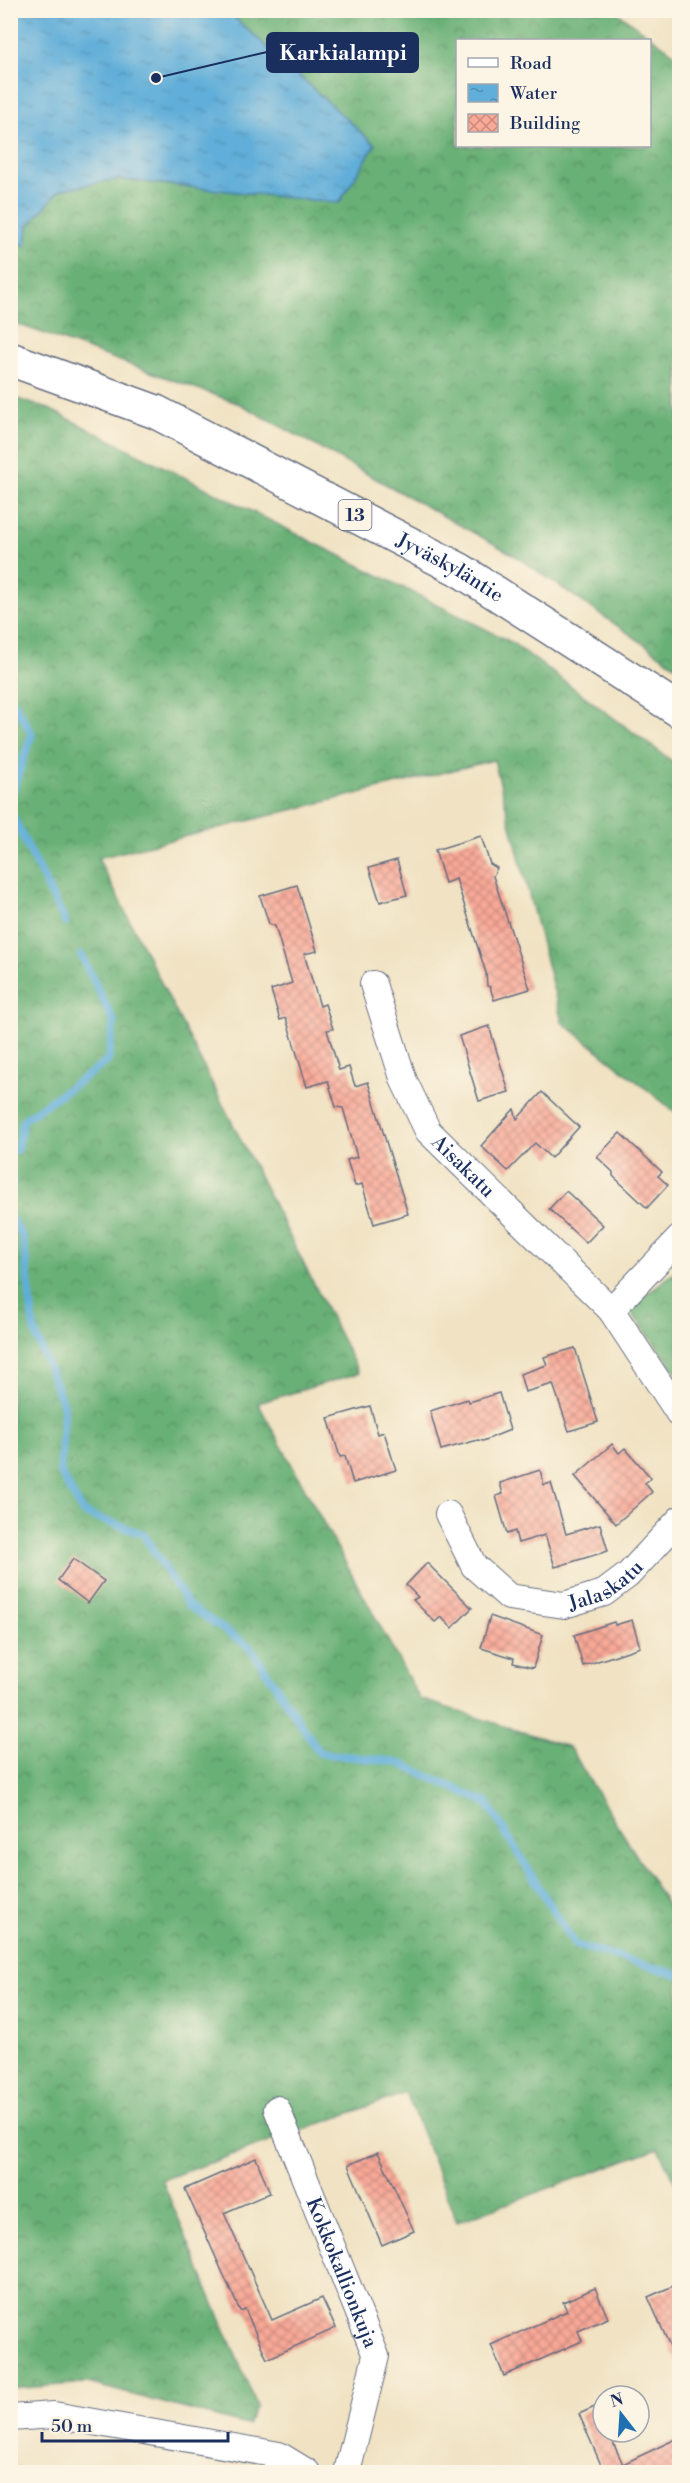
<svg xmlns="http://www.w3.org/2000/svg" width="690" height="2483" viewBox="0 0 690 2483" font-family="'Libre Bodoni',serif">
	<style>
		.forest { fill: url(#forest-crowns); stroke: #42706a; stroke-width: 1.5; fill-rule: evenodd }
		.water { fill: url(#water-ripples); stroke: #3e6e9c; stroke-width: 1.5 }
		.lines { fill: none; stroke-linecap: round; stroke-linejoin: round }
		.stream { stroke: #60aed9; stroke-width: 8 }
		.building { fill: url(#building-cross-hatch) }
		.minor-casing { stroke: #666e81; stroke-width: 28 }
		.highway-casing { stroke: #666e81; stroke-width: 36 }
		.minor { stroke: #fff; stroke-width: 26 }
		.highway { stroke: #fff; stroke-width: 33 }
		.labels { text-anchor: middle; stroke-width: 5; stroke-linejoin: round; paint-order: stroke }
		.shield { fill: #fcf5e5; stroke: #5e6a86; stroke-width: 1.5 }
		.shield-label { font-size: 18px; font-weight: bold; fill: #1b2f5e }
		.street-label { font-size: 20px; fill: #1b2f5e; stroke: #fcf5e5 }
		.leader { fill: none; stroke: #1b2f5e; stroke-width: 2 }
		.callout-dot { fill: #1b2f5e; stroke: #fcf5e5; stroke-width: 2 }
		.callout { fill: #1b2f5e; stroke: #1b2f5e; stroke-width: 2 }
		.callout-label { font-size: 21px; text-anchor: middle; font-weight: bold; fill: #fff }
	</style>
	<defs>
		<pattern id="forest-crowns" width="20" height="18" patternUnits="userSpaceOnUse" patternTransform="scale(1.5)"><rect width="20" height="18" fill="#69b076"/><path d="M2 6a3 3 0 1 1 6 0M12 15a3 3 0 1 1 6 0" fill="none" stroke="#569064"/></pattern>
		<pattern id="water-ripples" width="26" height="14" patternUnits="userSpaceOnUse" patternTransform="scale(1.5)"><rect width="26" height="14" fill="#60aed9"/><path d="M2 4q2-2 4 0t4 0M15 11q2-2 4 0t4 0" fill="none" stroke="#4e8eb3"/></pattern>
		<pattern id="building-cross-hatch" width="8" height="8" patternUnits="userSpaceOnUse" patternTransform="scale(1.5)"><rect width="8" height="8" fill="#f9a997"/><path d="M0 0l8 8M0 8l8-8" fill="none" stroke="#c98a7e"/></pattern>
	</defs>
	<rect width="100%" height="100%" fill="#fcf5e5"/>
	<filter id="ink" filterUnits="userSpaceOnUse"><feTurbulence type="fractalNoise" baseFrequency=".0167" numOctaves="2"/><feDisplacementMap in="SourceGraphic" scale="12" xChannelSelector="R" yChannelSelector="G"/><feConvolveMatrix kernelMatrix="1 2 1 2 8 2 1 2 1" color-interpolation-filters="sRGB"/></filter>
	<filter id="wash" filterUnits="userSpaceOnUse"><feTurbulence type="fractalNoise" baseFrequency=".008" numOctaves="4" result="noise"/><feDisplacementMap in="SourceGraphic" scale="24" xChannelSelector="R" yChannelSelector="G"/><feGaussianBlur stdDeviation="1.35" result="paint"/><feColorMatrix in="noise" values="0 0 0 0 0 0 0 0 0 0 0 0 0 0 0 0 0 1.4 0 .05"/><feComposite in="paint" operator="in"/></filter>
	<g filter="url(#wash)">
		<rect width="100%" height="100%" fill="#f0e2c2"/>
		<!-- forest -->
		<g class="forest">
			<path d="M 227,11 L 615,11 L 679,57 L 679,668 L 514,555 L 240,404 L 11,322 L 10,235 L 26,246 L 28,226 L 60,190 L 117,179 L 339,203 L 375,145 ZM 458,40 L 650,40 L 650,146 L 458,146 Z"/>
			<polygon points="11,397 49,409 511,642 680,767 679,1115 562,1022 494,760 98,858 359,1373 258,1403 420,1699 569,1747 679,1924 679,2191 658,2148 457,2222 406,2093 162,2180 257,2406 247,2425 88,2383 11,2389"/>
			<polygon points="679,1269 679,1376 628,1308"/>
		</g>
		<!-- water -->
		<polygon class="water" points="10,11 227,11 375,145 339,203 117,179 60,190 28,226 26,246 11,235"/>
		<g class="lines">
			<!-- stream -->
			<g class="stream">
				<polyline points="10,246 12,235"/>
				<polyline points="10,696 32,734 10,799"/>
				<polyline points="10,811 65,922"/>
				<polyline points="17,1150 23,1120 108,1061 114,1022 81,955"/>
				<polyline points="10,1184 12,1178"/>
				<polyline points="10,1217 23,1237 34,1330 64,1407 60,1472 83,1513 143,1534 189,1606 250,1647 320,1753 397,1762 487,1803 575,1945 680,1975"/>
			</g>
		</g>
		<g id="blocks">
			<!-- building -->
			<g class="building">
				<polygon points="481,836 490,864 497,868 493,876 530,989 494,1000 490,987 487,986 486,973 456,879 445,883 435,850"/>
				<polygon points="397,860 407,895 380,902 369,868"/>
				<polygon points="297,885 317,951 304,954 320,1006 325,1004 333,1029 327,1030 339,1070 349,1067 355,1086 368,1082 408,1214 374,1224 362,1184 355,1186 347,1160 357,1157 343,1108 336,1107 328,1081 307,1087 286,1018 280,1020 271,990 292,983 275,926 269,924 260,896"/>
				<polygon points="489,1026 509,1092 479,1101 459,1036"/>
				<polygon points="542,1092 579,1127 551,1158 535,1143 508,1171 481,1146 514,1109 517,1119"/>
				<polygon points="620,1133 662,1172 658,1176 668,1185 647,1208 613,1176 613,1172 597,1157"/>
				<polygon points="566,1191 603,1225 586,1243 549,1209"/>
				<polygon points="575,1348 598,1422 569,1431 553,1384 525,1392 520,1374 547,1365 544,1357"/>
				<polygon points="499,1393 510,1430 483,1441 478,1440 441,1450 430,1411 468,1399 469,1402"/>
				<polygon points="370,1406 378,1434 384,1432 396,1470 353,1483 345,1456 340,1457 328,1418"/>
				<polygon points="612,1444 619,1453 625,1448 645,1471 651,1478 645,1483 652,1492 616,1524 575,1476"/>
				<polygon points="540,1470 544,1485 551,1483 566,1534 600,1524 608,1551 555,1567 545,1535 518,1543 515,1531 507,1534 496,1496 503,1494 500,1483"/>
				<polygon points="73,1559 104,1581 88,1603 58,1580"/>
				<polygon points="427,1563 472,1608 452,1628 441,1617 435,1622 413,1600 418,1597 406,1585"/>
				<polygon points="490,1616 543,1635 533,1668 513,1663 514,1658 481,1648"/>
				<polygon points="632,1620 640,1647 583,1666 574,1635 614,1622 615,1625"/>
				<polygon points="378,2152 414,2231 382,2245 348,2165"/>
				<polygon points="256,2158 270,2193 224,2213 272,2320 322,2298 336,2328 267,2359 245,2309 240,2311 185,2189"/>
				<polygon points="680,2283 680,2369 648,2297"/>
				<polygon points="595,2288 608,2318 578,2331 582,2341 504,2376 491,2345 567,2311 563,2302"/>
				<polygon points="597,2406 603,2420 603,2432 608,2432 623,2464 680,2437 680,2472 604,2472 579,2414"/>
			</g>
		</g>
	</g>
	<g filter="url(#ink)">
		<use href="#blocks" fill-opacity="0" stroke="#666e81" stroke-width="1.5"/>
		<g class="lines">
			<defs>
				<g id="minor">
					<path id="s1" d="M 373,984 L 404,1081 L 428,1131 L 611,1310 L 680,1415"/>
					<polyline points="611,1310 680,1238"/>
					<path id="s2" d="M 448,1514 L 474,1566 L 509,1597 L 564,1605 L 604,1593 L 628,1575 L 680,1519"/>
					<path id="s3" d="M 277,2109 L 376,2356 L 347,2472"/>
					<polyline points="10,2418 54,2415 279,2455 307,2472"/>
				</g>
				<g id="highway">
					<path id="s4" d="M 10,359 L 156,412 L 460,570 L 680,711"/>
				</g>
			</defs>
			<!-- minor casing -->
			<use href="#minor" class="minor-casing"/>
			<!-- highway casing -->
			<use href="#highway" class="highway-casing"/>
			<!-- minor -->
			<use href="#minor" class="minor"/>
			<!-- highway -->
			<use href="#highway" class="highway"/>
		</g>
	</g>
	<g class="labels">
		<!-- shield labels -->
		<rect class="shield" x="338.5" y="500" width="33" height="30" rx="4.5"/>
		<g class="shield-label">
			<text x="355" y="521">13</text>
		</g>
		<!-- street labels -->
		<g class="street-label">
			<text dy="7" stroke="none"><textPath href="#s4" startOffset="488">Jyväskyläntie</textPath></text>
			<text dy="7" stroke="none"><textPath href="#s1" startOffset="207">Aisakatu</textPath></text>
			<text dy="7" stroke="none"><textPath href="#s2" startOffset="207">Jalaskatu</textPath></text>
			<text dy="7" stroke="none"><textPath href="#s3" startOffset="176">Kokkokallionkuja</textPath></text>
		</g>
	</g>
	<!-- callouts -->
	<path class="leader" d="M156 78L267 52"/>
	<circle class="callout-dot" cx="156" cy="78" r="6"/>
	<rect class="callout" x="267" y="33" width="151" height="39" rx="6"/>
	<g class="callout-label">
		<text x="343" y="60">Karkialampi</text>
	</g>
	<!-- margin -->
	<rect width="690" height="2483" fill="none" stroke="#fcf5e5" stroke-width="36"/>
	<!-- legend -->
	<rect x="456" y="39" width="195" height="108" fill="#fcf5e5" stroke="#a2a6af" stroke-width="1.5"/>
	<rect x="468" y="58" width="30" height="9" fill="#ffffff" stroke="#a2a6af" stroke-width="1.5"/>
	<text x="510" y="69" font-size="18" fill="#1b2f5e">Road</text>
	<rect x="468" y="84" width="30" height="18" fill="url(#water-ripples)" stroke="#a2a6af" stroke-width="1.5"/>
	<text x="510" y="99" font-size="18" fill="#1b2f5e">Water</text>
	<rect x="468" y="114" width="30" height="18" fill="url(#building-cross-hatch)" stroke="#a2a6af" stroke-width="1.5"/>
	<text x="510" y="129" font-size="18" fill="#1b2f5e">Building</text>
	<!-- north arrow -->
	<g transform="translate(621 2414) rotate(343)"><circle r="28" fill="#fcf5e5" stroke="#a2a6af" stroke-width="1.5"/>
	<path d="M0-4.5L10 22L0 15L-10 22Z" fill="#1f6fb2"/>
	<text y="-9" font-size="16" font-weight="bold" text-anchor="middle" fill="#1b2f5e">N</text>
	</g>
	<!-- scale -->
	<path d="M42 2432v9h186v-9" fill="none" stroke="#1b2f5e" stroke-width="3"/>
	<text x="51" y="2432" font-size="18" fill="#1b2f5e" stroke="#fcf5e5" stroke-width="4.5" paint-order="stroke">50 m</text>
</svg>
